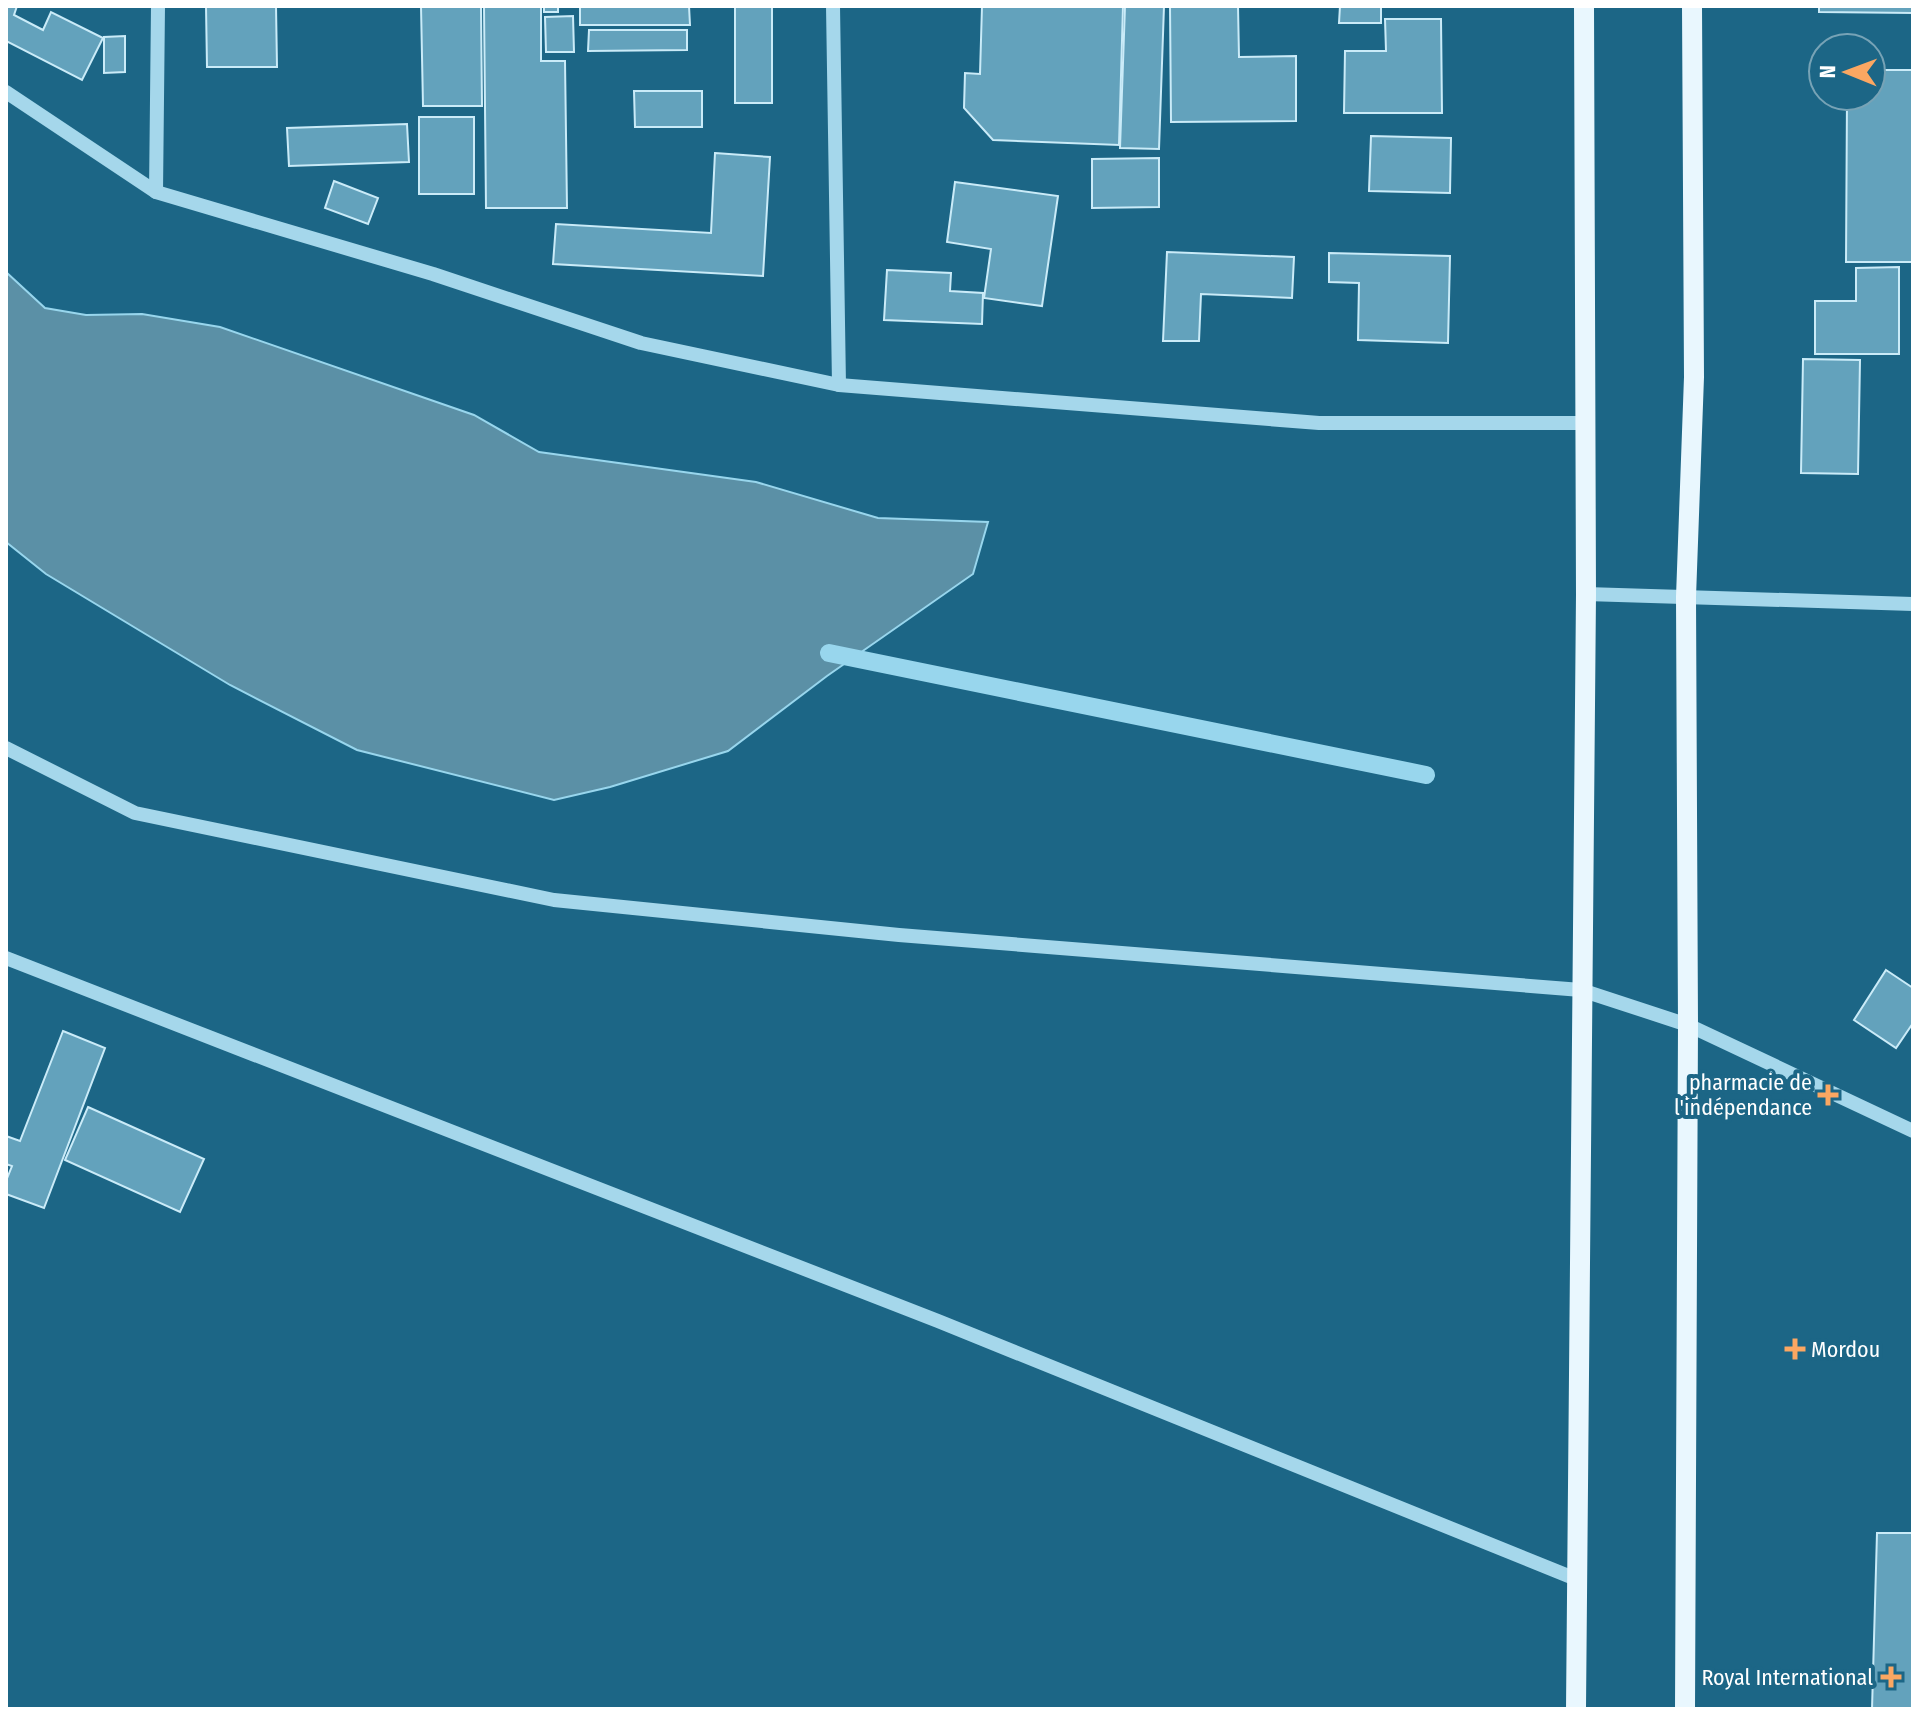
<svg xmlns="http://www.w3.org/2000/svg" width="1919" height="1715" viewBox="0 0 1919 1715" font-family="'Fira Sans Condensed',sans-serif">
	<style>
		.water { fill: #5b90a6; stroke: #98d6ed; stroke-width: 2 }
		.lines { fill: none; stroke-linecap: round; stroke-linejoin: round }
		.stream { stroke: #98d6ed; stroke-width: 18 }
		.building { fill: #63a2bc; stroke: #caebf8; stroke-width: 2 }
		.minor { stroke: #a5d7eb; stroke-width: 14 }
		.major { stroke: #e9f7fe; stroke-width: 20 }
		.poi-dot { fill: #fba762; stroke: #1c6686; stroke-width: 3 }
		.labels { text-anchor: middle; stroke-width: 8; stroke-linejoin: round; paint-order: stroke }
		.poi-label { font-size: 22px; fill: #fff; stroke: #1c6686; text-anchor: end }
	</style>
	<rect width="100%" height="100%" fill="#1c6686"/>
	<!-- water -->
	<polygon class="water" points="6,272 45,308 86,315 142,314 220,327 474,415 539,452 756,482 878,518 988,522 973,574 827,676 728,751 610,787 554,800 357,750 230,685 46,574 6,542"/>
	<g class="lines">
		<!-- stream -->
		<polyline class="stream" points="829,653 1426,775"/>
	</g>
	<!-- building -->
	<g class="building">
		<polygon points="6,6 17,6 14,15 43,30 51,12 103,38 82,80 6,41"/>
		<polygon points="206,6 276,6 277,67 207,67"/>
		<polygon points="421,6 481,6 482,106 423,106"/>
		<polygon points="484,6 541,6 541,61 565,61 567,208 486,208"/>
		<rect x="544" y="6" width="14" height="6"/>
		<polygon points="580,6 689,6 690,25 580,25"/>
		<rect x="735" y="6" width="37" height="97"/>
		<polygon points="982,6 1123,6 1119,145 993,140 964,108 965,73 980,74"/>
		<polygon points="1125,6 1164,6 1159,149 1120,148"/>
		<polygon points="1170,6 1238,6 1239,57 1296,56 1296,121 1171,122"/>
		<polygon points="1340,6 1381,6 1381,23 1339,23"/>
		<polygon points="1819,6 1913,6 1913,13 1819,12"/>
		<polygon points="573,16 574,52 546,52 545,17"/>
		<polygon points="1385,19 1441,19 1442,113 1344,113 1345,51 1386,51"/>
		<polygon points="589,30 687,30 687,50 588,51"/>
		<polygon points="125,36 125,72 104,73 104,37"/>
		<polygon points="1871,70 1913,70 1913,262 1846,262 1847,96 1871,96"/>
		<polygon points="634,91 702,91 702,127 635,127"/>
		<rect x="419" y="117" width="55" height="77"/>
		<polygon points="407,124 409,162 289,166 287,128"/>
		<polygon points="1371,136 1451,138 1450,193 1369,191"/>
		<polygon points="715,153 770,157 763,276 553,264 556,224 711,233"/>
		<polygon points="1159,158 1159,207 1092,208 1092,159"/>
		<polygon points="334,181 378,198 368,224 325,208"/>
		<polygon points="955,182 1058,196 1042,306 984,298 991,249 947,242"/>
		<polygon points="1167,252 1294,257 1292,298 1201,294 1199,341 1163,341"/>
		<polygon points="1329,253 1450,256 1448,343 1358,340 1359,283 1329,282"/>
		<polygon points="1899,267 1899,354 1815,354 1815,301 1856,301 1856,268"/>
		<polygon points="887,270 951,273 950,291 983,293 982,324 884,320"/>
		<polygon points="1803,359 1860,360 1858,474 1801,473"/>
		<polygon points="1886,970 1913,988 1913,1023 1896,1048 1854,1020"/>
		<polygon points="63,1031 105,1048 44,1208 6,1194 6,1181 12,1166 6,1164 6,1136 20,1141"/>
		<polygon points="88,1107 204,1159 180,1212 65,1160"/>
		<polygon points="1877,1533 1913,1533 1913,1709 1872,1709"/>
	</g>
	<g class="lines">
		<!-- minor -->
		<g class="minor">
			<polyline points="833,6 839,385"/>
			<polyline points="6,92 156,192 433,274 641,343 839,385 1319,423 1584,423"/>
			<polyline points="156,192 158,6"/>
			<polyline points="1586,594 1913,604"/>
			<polyline points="6,748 135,813 554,900 899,935 1581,990 1688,1025 1913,1131"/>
			<polyline points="6,958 938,1321 1576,1579"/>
		</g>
		<!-- major -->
		<g class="major">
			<polyline points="1576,1709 1586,594 1584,6"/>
			<polyline points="1685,1709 1688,1025 1686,597 1694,377 1692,6"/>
		</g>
	</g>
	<!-- markers -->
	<g class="poi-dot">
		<path d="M1824 1083h8v8h8v8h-8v8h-8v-8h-8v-8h8z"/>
		<path d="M1791 1337h8v8h8v8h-8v8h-8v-8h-8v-8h8z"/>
		<path d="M1887 1665h8v8h8v8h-8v8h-8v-8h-8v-8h8z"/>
	</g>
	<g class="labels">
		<!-- poi labels -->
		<g class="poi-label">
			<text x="1812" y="1090">pharmacie de<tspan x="1812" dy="25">l'indépendance</tspan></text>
			<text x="1811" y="1357" text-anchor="start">Mordou</text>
			<text x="1873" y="1685">Royal International</text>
		</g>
	</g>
	<!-- border -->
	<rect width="1919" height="1715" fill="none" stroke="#ffffff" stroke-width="16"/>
	<!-- north arrow -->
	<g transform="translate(1847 72) rotate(271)"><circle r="38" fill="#1c6686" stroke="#77a3b6" stroke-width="2"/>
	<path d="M0-6L14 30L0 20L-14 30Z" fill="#fba762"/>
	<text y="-12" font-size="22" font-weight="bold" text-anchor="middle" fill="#ffffff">N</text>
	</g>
</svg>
